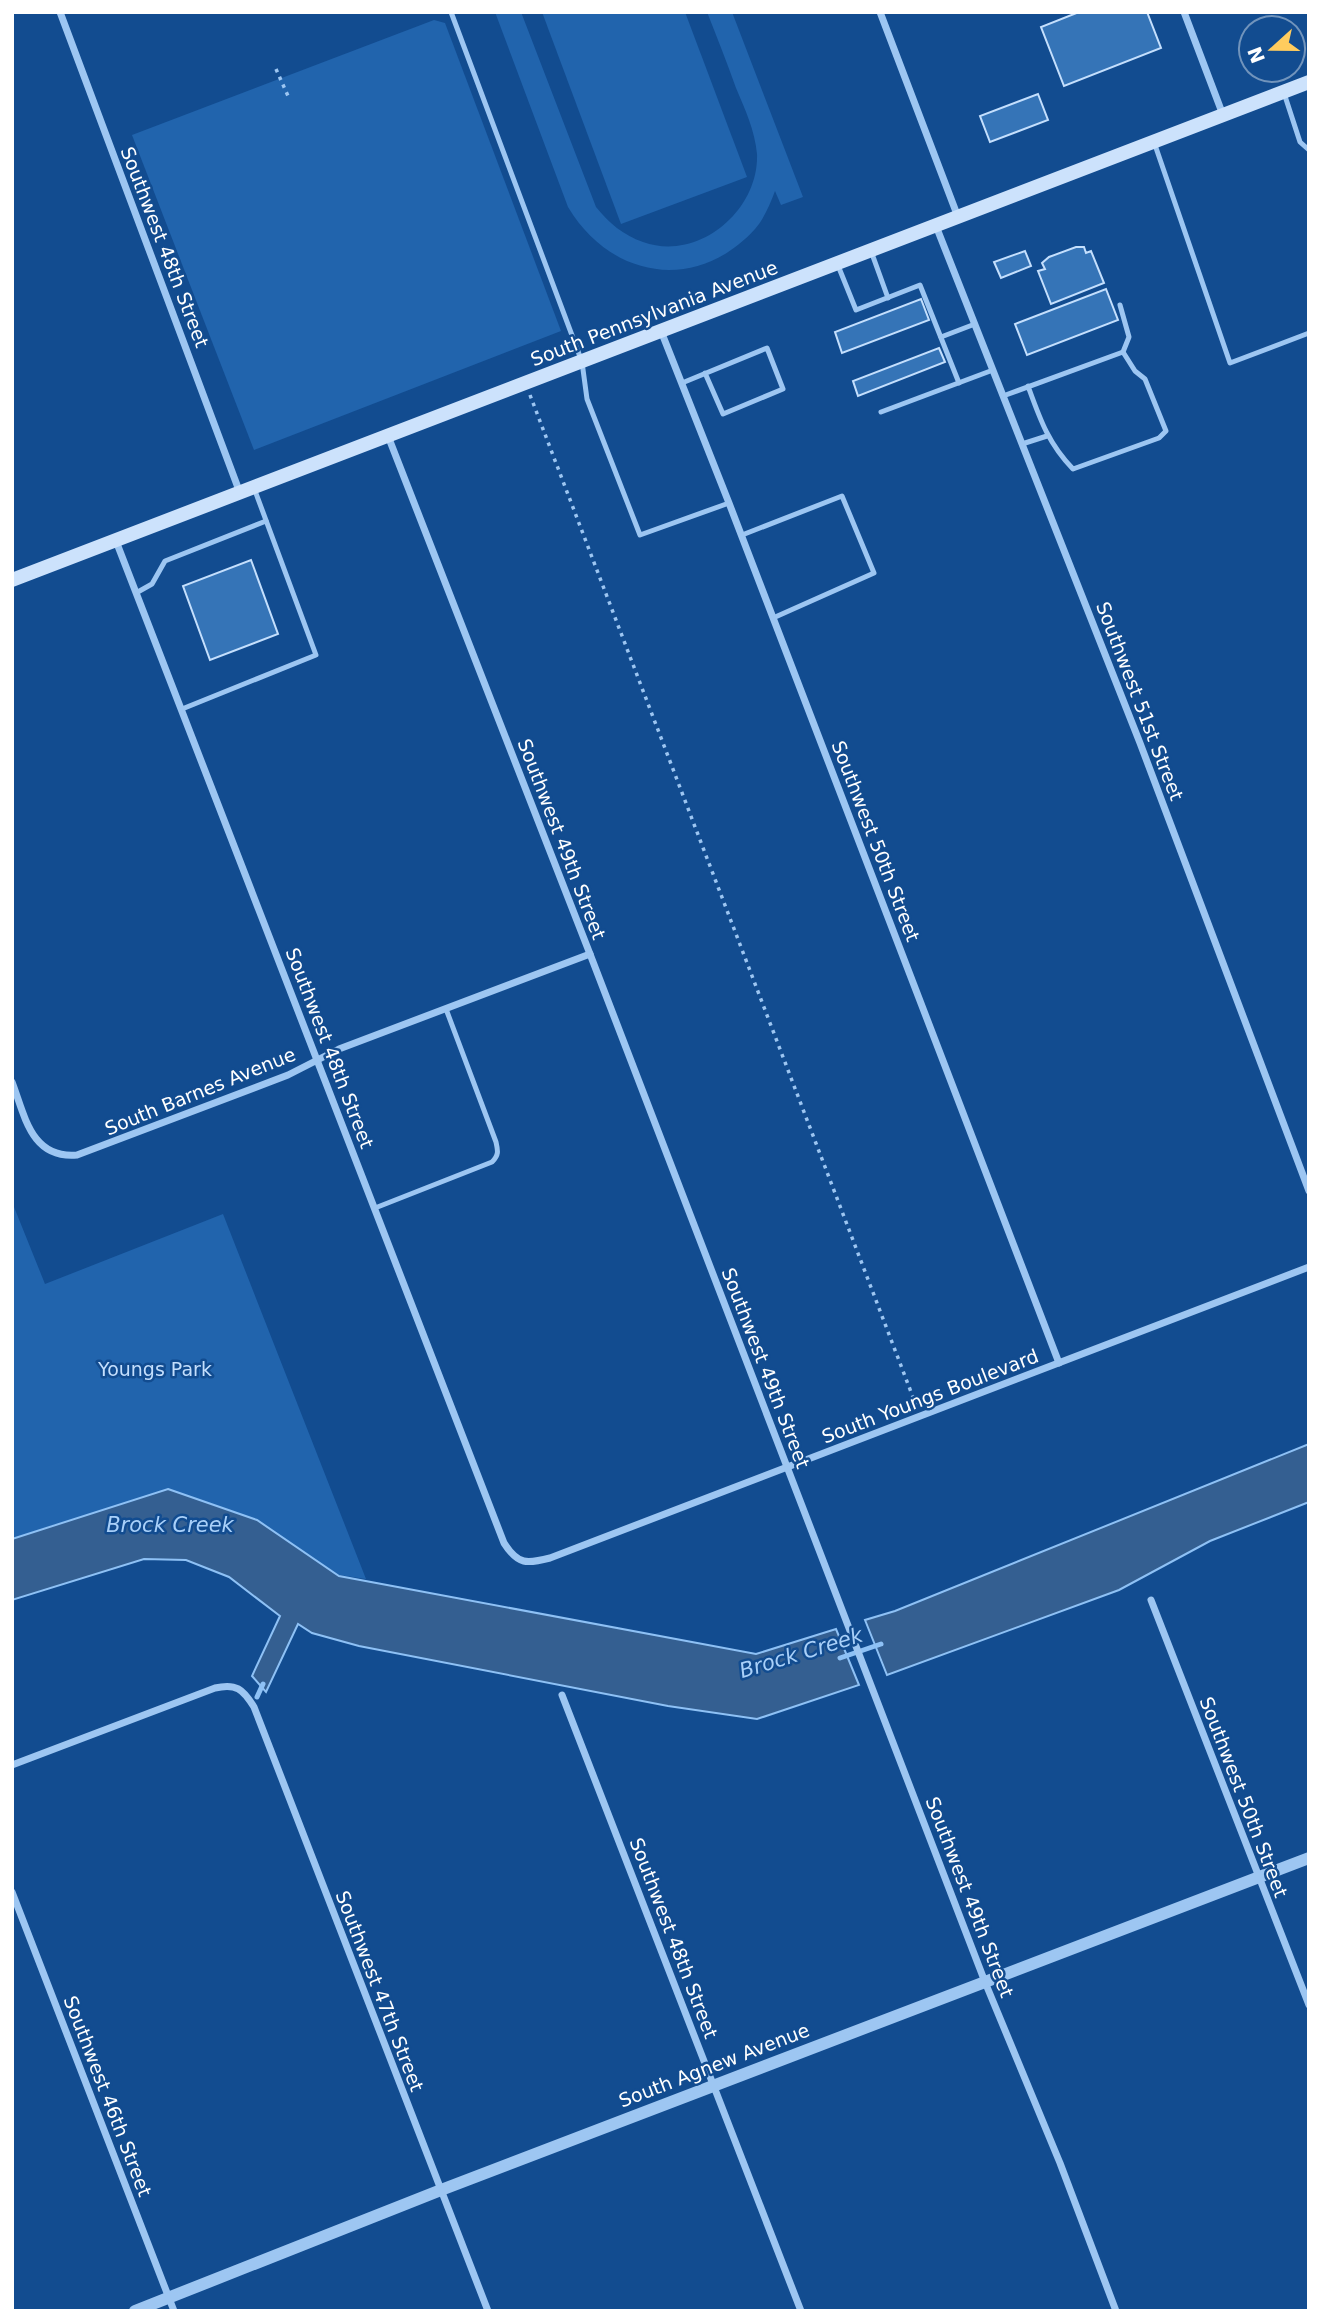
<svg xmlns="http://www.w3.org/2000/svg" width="1321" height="2323" viewBox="0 0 1321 2323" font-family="'DejaVu Sans',sans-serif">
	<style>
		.green { fill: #2164ad }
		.water { fill: #345f91; stroke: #8ec1f5; stroke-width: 2 }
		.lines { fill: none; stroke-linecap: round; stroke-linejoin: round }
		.stream { stroke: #8ec1f5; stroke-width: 5 }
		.building { fill: #3574b7; stroke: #c4dffd; stroke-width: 2 }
		.path { stroke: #9dc6f2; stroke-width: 3.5; stroke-dasharray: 3.5 5; stroke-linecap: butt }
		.service { stroke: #9dc6f2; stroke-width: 5 }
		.minor { stroke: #9dc6f2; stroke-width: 7 }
		.tertiary { stroke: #9dc6f2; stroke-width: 12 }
		.secondary { stroke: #cce2fc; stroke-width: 14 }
		.labels { text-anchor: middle; stroke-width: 5; stroke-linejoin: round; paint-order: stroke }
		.street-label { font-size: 19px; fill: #fff; stroke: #124c90 }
		.park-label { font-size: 19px; fill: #c4dffd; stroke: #124c90 }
		.water-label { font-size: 21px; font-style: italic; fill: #a9d0f9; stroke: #124c90 }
	</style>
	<rect width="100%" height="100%" fill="#124c90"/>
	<!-- green -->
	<g class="green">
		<path d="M 495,12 L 521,12 L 596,207 C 609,223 623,235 643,242 C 698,262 759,211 757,154 C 755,131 745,109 736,88 C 727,63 717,37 707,12 L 732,12 L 803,197 L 781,205 L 775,191 C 770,204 764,219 755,229 C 697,293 611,279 568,207 Z"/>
		<polygon points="542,12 685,12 747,177 621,224"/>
		<polygon points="434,20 445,23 561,331 254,450 132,135"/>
		<polygon points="12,1202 45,1284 223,1214 366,1579 339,1575 257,1520 56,1524 12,1539"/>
	</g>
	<!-- water -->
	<g class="water">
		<polygon points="1309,1444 1309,1502 1210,1541 1119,1590 887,1675 865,1620 895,1611"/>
		<polygon points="168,1489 257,1520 339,1576 756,1654 836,1629 859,1685 757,1719 668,1706 359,1646 312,1633 298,1624 266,1692 252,1676 280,1616 229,1577 186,1560 144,1559 12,1600 12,1539"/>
	</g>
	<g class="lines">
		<!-- stream -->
		<g class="stream">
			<polyline points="840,1658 881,1644"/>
			<polyline points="257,1697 263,1684"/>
		</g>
	</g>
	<!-- building -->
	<g class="building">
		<polygon points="1079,12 1147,12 1161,48 1064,86 1041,27"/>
		<polygon points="1038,94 1048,120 990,142 980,116"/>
		<polygon points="1076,247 1084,247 1086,253 1091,251 1104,283 1051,304 1038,271 1045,269 1042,263 1049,257"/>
		<polygon points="1025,251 1031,266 1001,278 994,262"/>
		<polygon points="1106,289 1118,320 1027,355 1015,324"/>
		<polygon points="921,299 929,320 842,353 835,332"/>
		<polygon points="939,348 945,362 858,396 853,381"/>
		<polygon points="251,560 278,634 210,660 183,586"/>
	</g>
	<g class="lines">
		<!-- path -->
		<g class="path">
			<polyline points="276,69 288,96"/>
			<polyline points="530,395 916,1405"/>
		</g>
		<!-- service -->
		<g class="service">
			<polyline points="451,12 582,362 587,399 640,535 729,503"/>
			<polyline points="1284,93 1300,142 1309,150"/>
			<polyline points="1154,142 1230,363 1309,333"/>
			<polyline points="871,251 888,298"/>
			<polyline points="837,263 856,310 920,285 959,383"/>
			<polyline points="1120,305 1129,337 1123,352"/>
			<polyline points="941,337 975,324"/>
			<polyline points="682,383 767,348 783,389 723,414 705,373"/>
			<path d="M 1003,396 L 1123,352 L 1135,371 L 1145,379 L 1166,431 L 1159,438 L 1073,469 C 1048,443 1040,419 1028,386"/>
			<polyline points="881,412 993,370"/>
			<polyline points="1022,444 1047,436"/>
			<polyline points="742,535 842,496 874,573 773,618"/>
			<polyline points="136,593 152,584 165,561 266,521"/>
			<polyline points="182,709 316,655 254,488"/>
			<path d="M 375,1208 L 492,1162 C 499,1155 498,1151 496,1142 L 446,1009"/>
		</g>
		<!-- minor -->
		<g class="minor">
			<polyline points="60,12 240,493"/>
			<polyline points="880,12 958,217"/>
			<polyline points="1184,12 1223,115"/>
			<polyline points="936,226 1140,743 1309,1191"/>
			<polyline points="661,331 729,503 1059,1363"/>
			<polyline points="388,436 590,954 985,1982 1060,2163 1116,2311"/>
			<path d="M 116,541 L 504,1543 C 518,1565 527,1564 550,1558 L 1309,1267"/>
			<path d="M 12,1082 C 25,1116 31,1159 77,1155 L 288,1075 L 339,1049 L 590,954"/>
			<polyline points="1151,1600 1309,2005"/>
			<polyline points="562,1695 801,2311"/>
			<path d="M 12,1765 L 215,1688 C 236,1683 243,1689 254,1707 L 488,2311"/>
			<polyline points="12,1892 174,2311"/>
		</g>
		<!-- tertiary -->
		<polyline class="tertiary" points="135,2311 441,2190 1309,1858"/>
		<!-- secondary -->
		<polyline class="secondary" points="12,580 1309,82"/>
	</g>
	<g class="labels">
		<!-- street labels -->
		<g class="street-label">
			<text transform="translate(165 247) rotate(69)" y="7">Southwest 48th Street</text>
			<text transform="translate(654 313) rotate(-21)" y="7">South Pennsylvania Avenue</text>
			<text transform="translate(1140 701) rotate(69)" y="7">Southwest 51st Street</text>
			<text transform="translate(562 839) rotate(69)" y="7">Southwest 49th Street</text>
			<text transform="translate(876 841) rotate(69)" y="7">Southwest 50th Street</text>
			<text transform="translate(330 1048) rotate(69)" y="7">Southwest 48th Street</text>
			<text transform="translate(200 1091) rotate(-22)" y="7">South Barnes Avenue</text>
			<text transform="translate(766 1368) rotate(69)" y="7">Southwest 49th Street</text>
			<text transform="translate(930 1396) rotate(-21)" y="7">South Youngs Boulevard</text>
			<text transform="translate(1244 1797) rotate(69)" y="7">Southwest 50th Street</text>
			<text transform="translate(970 1897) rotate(69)" y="7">Southwest 49th Street</text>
			<text transform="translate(674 1938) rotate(69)" y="7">Southwest 48th Street</text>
			<text transform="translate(380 1991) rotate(69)" y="7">Southwest 47th Street</text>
			<text transform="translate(714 2065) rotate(-21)" y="7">South Agnew Avenue</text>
			<text transform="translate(108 2096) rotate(69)" y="7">Southwest 46th Street</text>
		</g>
		<!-- park labels -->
		<g class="park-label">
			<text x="155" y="1376">Youngs Park</text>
		</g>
		<!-- water labels -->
		<g class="water-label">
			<text x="170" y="1532">Brock Creek</text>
			<text transform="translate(801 1653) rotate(-17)" y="7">Brock Creek</text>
		</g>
	</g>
	<!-- border -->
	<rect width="1321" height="2323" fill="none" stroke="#ffffff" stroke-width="28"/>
	<!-- north arrow -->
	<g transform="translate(1272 49) rotate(249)"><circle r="33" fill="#124c90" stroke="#7194bc" stroke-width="2"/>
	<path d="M0-5L12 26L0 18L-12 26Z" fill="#ffcc5e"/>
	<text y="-10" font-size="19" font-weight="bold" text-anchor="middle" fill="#ffffff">N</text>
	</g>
</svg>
